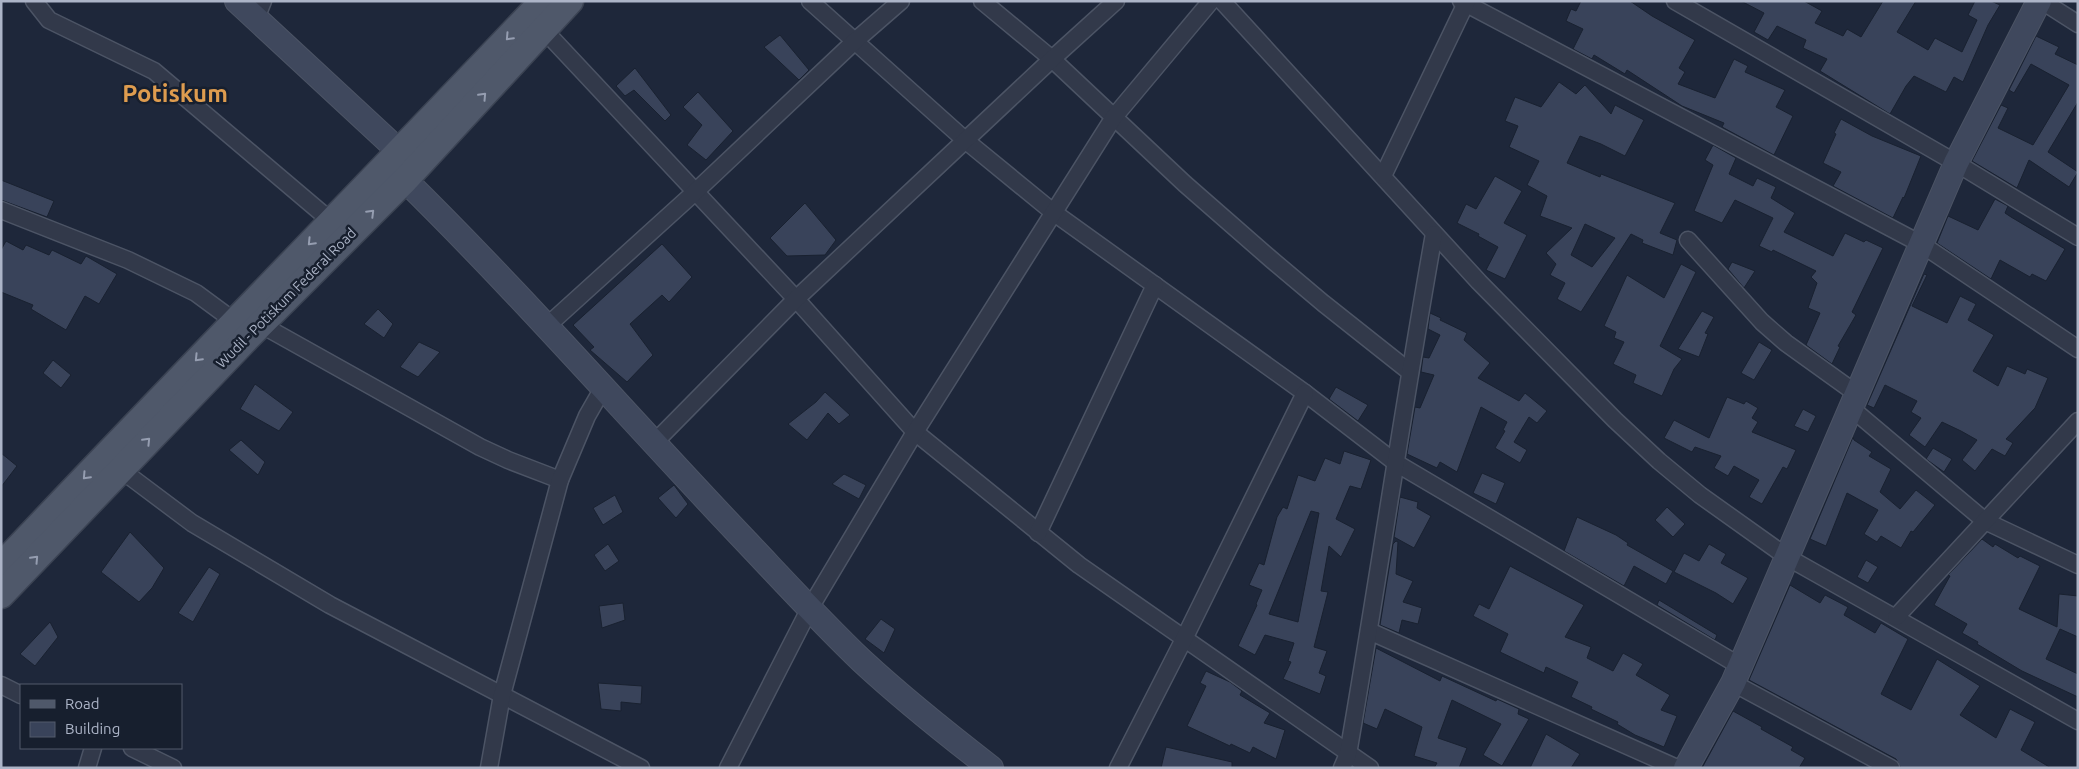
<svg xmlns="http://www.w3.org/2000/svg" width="2079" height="769" viewBox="0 0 2079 769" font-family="Ubuntu,sans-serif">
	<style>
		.building { fill: #39435a; stroke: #192130; fill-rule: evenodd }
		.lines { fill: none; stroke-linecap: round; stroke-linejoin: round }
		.street-casing { stroke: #4c5465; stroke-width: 19 }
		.secondary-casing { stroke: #4c5465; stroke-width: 26 }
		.primary-casing { stroke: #3b4353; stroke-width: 29 }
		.street { stroke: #32394a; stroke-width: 16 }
		.secondary { stroke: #3f485d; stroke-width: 24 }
		.primary { stroke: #4f586a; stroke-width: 26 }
		.oneway { stroke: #959db0 }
		.labels { text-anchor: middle; stroke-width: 5; stroke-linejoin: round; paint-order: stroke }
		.street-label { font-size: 14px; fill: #acb4c7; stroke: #171f2e }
		.town-label { font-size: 24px; font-weight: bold; fill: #de9c4f; stroke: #171f2e }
	</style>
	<rect width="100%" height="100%" fill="#1e273a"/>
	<!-- building -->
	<g class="building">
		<polygon points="1581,1 1630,1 1652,16 1695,40 1679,68 1685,72 1678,84 1715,98 1734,59 1748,66 1745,72 1785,90 1776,107 1793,116 1774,155 1722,127 1724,123 1682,106 1627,70 1625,74 1594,55 1592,59 1573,49 1583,29 1566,21 1571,9 1576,11"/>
		<polygon points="1741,1 1804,1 1822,11 1815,23 1843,36 1847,29 1861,37 1883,1 1916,1 1897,32 1928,50 1935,38 1962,52 1977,20 1968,15 1975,1 1991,1 2000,5 1988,25 1963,82 1954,77 1946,92 1914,76 1906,86 1890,114 1820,71 1827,59 1803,48 1806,40 1777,26 1768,40 1754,32 1764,13"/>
		<polygon points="780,35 809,70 799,80 764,47"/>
		<polygon points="2036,36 2059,47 2055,54 2078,65 2078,102 2048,152 2078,172 2069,187 2029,160 2017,188 1972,161 2001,105 2008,108 1998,128 2033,145 2069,85 2031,64 2014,93 2009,90"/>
		<polygon points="635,68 671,115 665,121 634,90 625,96 616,86"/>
		<path d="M 1559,82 L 1576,94 L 1585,85 L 1611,114 L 1615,105 L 1644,120 L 1625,156 L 1601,144 L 1580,136 L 1567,163 L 1600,177 L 1601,174 L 1675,203 L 1660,233 L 1677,240 L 1673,255 L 1642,243 L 1643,240 L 1631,234 L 1581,312 L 1557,299 L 1565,283 L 1550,275 L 1556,264 L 1546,253 L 1572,228 L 1540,216 L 1547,196 L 1527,185 L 1539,161 L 1509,147 L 1518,126 L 1505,121 L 1515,97 L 1541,107 ZM 1585,224 L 1615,238 L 1592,267 L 1571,255 Z"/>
		<polygon points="698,92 733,131 706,160 687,145 702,125 683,107"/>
		<polygon points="1841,119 1872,136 1921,156 1904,198 1903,197 1893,218 1833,186 1841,172 1823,163 1836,134 1834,133"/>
		<polygon points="1713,145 1736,158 1729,174 1753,186 1757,178 1776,187 1771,198 1795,213 1784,232 1833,256 1845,233 1864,242 1866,240 1883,248 1852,312 1856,315 1838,346 1840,347 1832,364 1806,345 1820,313 1808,308 1817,283 1811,277 1816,271 1773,250 1772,252 1759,246 1773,218 1735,200 1722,223 1694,211 1713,165 1705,160"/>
		<polygon points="1495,176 1522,191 1504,223 1527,235 1505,279 1486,270 1498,247 1478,236 1479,234 1457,223 1466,204 1476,209"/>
		<polygon points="1,180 54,201 47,217 1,200"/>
		<polygon points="1995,199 2008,206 2005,213 2011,217 2065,249 2046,281 2032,274 2030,277 2000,260 1991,279 1937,243 1948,216 1978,230"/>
		<polygon points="805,203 836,240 825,255 787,256 770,238"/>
		<polygon points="6,241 23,250 26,245 49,255 52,250 81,264 86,256 117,274 99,304 85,296 66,330 31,309 33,305 1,292 1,250"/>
		<polygon points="662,244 692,277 669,302 662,295 630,324 653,355 627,382 590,350 594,347 573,325"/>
		<polygon points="1732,262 1755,271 1744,288 1728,269"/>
		<polygon points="1681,264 1696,272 1660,346 1682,359 1674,369 1662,396 1633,383 1636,375 1613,364 1624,342 1614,338 1616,332 1604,326 1627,275 1664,298"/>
		<polygon points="1924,274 1927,275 1912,306 1947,323 1960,296 1976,304 1968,320 1994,335 1973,371 1998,386 2007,366 2025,374 2027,369 2048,378 2035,408 2006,439 2013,443 2005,456 1992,449 1975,471 1962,460 1977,440 1961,431 1942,422 1925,447 1909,435 1921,418 1911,412 1917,401 1885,385 1874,408 1867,405"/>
		<polygon points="378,309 393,324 384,338 364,324"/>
		<polygon points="1702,311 1714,317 1705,333 1708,334 1699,357 1678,349"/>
		<polygon points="1430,313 1441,318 1440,320 1467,333 1464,340 1490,363 1478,378 1519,401 1525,393 1547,411 1537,423 1529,417 1514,442 1527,450 1520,463 1495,448 1505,431 1503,430 1507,422 1481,407 1457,472 1440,462 1437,468 1407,454 1415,407 1420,408 1434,375 1421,372 1423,357 1429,358 1440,335 1428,329"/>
		<polygon points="419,342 440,352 418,377 400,367"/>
		<polygon points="1759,342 1772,350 1754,380 1741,373"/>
		<polygon points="53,360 71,375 61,388 43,373"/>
		<polygon points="255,384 293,412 279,431 240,409"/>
		<polygon points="1336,387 1368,405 1358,421 1329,399"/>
		<polygon points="825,392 850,415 839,424 828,413 807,440 788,424 816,402"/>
		<polygon points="1727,397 1744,404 1746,401 1758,408 1752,418 1758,422 1752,432 1796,450 1787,469 1783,467 1762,504 1749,497 1759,480 1734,466 1728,476 1714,468 1721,456 1695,447 1692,452 1664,438 1674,420 1709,438"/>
		<polygon points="1803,409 1816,416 1808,432 1794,426"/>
		<polygon points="1853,437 1854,440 1872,452 1869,456 1891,469 1880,492 1900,509 1916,490 1935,505 1913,532 1911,531 1901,548 1881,536 1877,542 1864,534 1878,510 1847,493 1826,546 1810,539"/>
		<polygon points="241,440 265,462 258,475 229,450"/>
		<polygon points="1933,448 1952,459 1944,472 1926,459"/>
		<path d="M 1344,451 L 1371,460 L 1361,489 L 1350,486 L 1336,519 L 1355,529 L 1341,557 L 1329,546 L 1321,591 L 1328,592 L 1314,647 L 1327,651 L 1319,673 L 1326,676 L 1320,694 L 1283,679 L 1291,662 L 1288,661 L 1294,643 L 1265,635 L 1255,655 L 1238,646 L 1257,605 L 1256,604 L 1262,590 L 1249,585 L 1259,563 L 1264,565 L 1277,517 L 1283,507 L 1287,509 L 1298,475 L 1315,481 L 1325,458 L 1340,464 ZM 1311,511 L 1319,513 L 1298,622 L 1269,614 Z"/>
		<polygon points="1,453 17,466 1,487"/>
		<polygon points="1482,473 1505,483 1496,504 1473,493"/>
		<polygon points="844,474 866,485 859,499 832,484"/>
		<polygon points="674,485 688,504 676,518 658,498"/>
		<polygon points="615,495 623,512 603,525 593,508"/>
		<polygon points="1400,497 1418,502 1417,508 1431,516 1414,548 1394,537"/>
		<polygon points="1667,507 1685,524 1673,537 1655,520"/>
		<polygon points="1577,517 1616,535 1628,543 1627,545 1673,571 1666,584 1634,566 1624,586 1564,551"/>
		<polygon points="130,532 164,568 152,588 139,602 101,572"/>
		<polygon points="1982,539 1993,547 1995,544 2018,558 2020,556 2040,566 2019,609 2057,627 2059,594 2078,596 2078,637 2060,629 2046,659 2078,674 2078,697 2022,671 1977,644 1978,642 1962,633 1967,624 1934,605 1950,576 1948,575"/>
		<polygon points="1396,541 1398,542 1396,574 1413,581 1403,602 1422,608 1418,624 1402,620 1399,633 1380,625 1393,544"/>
		<polygon points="608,544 619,561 605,571 594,555"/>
		<polygon points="1709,544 1726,554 1721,563 1748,578 1733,604 1716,593 1674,572 1684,553 1699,561"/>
		<polygon points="1866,560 1878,567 1868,583 1857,577"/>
		<polygon points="1510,566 1584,605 1565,637 1591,647 1587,658 1613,671 1623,653 1643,664 1636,675 1670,695 1661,710 1677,716 1664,747 1635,735 1617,724 1618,722 1591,709 1592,707 1571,697 1578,682 1546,667 1544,673 1500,652 1508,634 1473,616 1479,604 1489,609"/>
		<polygon points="209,567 220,574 193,622 178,613"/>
		<polygon points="1790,585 1820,603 1825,595 1848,607 1844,615 1875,633 1881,623 1908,639 1881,694 1911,710 1937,659 1980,686 1960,715 1996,738 2010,709 2035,722 2021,750 2051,768 1901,768 1896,759 1749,680"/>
		<polygon points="1659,600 1717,635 1715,640 1657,605"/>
		<polygon points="623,603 625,620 602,628 599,606"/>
		<polygon points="881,619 895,629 884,653 865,639"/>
		<polygon points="50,622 58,637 35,666 20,654"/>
		<polygon points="1376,648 1440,681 1442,676 1496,701 1497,699 1519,709 1518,714 1529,719 1502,766 1483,755 1501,724 1452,700 1438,738 1467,748 1459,768 1434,768 1437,763 1414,756 1422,727 1385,709 1377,729 1363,723"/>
		<polygon points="1206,671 1230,682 1242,691 1240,695 1270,713 1264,723 1285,730 1276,759 1253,747 1250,753 1231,744 1230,746 1187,726 1206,686 1200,683"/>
		<polygon points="598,683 642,686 641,704 621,702 621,711 601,709"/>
		<polygon points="1733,711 1762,727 1761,729 1793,747 1791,750 1805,758 1799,768 1702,768"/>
		<polygon points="1546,734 1580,754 1571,768 1530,768"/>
		<polygon points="1166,747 1232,762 1232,768 1161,768"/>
	</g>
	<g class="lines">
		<defs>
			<g id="street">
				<polyline points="34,1 49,20 154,71 331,221"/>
				<polyline points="810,1 965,140 1053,212 1305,393 1396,463 1740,666"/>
				<polyline points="982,1 1052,59 1185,184 1272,260 1323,303 1410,372"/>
				<polyline points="1222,1 1479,282 1615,420 1659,461 1700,495 1787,557 2078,721"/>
				<polyline points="1461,1 1921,244 2078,349"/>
				<polyline points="1675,1 1956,163 2078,237"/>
				<polyline points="2042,1 2078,24"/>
				<polyline points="255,21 263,1"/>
				<polyline points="544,30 796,299 915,432 1079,565 1370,768"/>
				<polyline points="1383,176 1467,1"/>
				<polyline points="1,210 128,260 196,293 234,321"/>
				<polyline points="1688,240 1762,322 1786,343 1857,394"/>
				<polyline points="260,324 480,447 508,460 560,480"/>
				<polyline points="547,326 695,192 855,41 901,1"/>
				<polyline points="1851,408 1985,521 2078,565"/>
				<polyline points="654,443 796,299 1052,59 1116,1"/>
				<polyline points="120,469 192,523 330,605 641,768"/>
				<polyline points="1038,533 1155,285"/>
				<polyline points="1896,617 2078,421"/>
				<polyline points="1369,631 1677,768"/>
				<polyline points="1733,683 1891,768"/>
				<polyline points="1,685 21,695"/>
				<polyline points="132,748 173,768"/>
				<polyline points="87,768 93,748"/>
				<polyline points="489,768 502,695 560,480 587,416 603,388"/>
				<polyline points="728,768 810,608 915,432 1114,117 1211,1"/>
				<polyline points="1118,768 1184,639 1305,393"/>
				<path d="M 1342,768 L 1348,754 C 1378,581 1403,407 1434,234"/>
			</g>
			<g id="secondary">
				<path d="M 237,1 L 400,152 L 405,180 C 521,294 628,417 740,535 C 780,577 820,621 862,661 C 903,699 947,734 991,768"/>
				<polyline points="1686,768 1733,683 1956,163 2039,1"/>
			</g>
			<g id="primary">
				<path d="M 1,566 C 180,376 363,191 543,1"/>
				<polyline points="1,595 247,338 405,180 570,1"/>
			</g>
		</defs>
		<!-- street casing -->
		<use href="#street" class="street-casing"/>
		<!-- secondary casing -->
		<use href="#secondary" class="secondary-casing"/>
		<!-- primary casing -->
		<use href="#primary" class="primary-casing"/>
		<!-- street -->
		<use href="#street" class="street"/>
		<!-- secondary -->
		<use href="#secondary" class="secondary"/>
		<!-- primary -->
		<use href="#primary" class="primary"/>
	</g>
	<!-- one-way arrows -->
	<defs><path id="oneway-chevron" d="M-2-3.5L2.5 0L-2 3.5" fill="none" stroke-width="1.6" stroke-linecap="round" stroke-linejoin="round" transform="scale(1.25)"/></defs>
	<g class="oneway">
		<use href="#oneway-chevron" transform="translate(509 37) rotate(133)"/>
		<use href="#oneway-chevron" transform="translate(483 96) rotate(-47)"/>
		<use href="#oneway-chevron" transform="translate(371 213) rotate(-45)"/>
		<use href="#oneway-chevron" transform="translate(311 242) rotate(134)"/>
		<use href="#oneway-chevron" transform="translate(198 358) rotate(134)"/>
		<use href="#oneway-chevron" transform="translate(147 441) rotate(-46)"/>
		<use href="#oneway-chevron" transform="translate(86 476) rotate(133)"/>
		<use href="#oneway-chevron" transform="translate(35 559) rotate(-47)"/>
	</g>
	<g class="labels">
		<!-- street labels -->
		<g class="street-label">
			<text transform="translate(286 298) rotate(-45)" y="5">Wudil - Potiskum Federal Road</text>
		</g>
		<!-- town labels -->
		<g class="town-label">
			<text x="175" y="102">Potiskum</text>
		</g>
	</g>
	<!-- border -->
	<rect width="2079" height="769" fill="none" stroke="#acb4c7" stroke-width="5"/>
	<!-- legend -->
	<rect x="20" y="684" width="162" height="65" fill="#171f2e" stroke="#535b6b"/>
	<rect x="30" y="700" width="25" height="8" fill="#4f586a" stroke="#535b6b"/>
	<text x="65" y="709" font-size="15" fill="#acb4c7">Road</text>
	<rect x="30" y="722" width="25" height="15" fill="#39435a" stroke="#535b6b"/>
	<text x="65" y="734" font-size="15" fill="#acb4c7">Building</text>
</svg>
